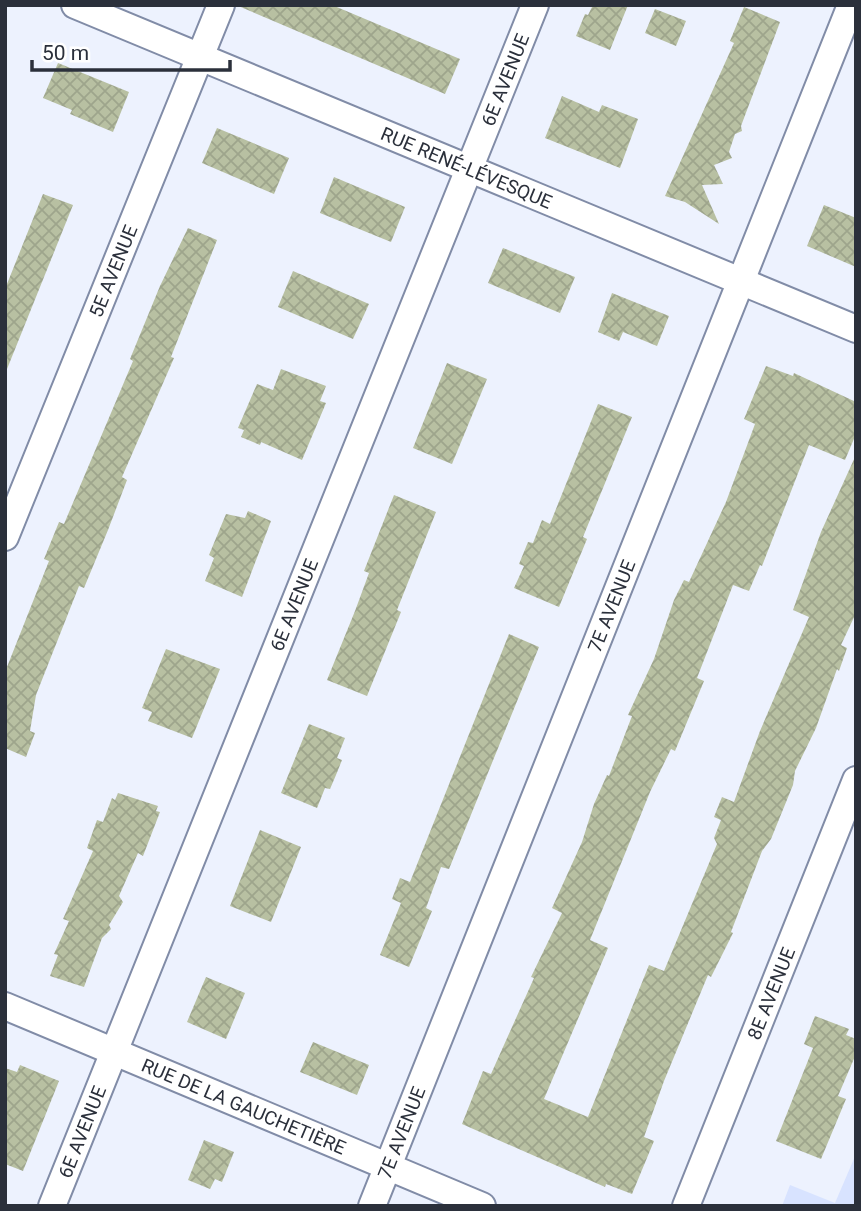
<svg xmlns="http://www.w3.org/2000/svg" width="861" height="1211" viewBox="0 0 861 1211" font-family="Roboto,sans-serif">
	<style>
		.park { fill: #d8e3ff }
		.building { fill: url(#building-cross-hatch) }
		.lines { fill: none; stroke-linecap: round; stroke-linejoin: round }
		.minor-casing { stroke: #818ca7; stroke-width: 30 }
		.minor { stroke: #fff; stroke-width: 26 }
		.labels { text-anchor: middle; stroke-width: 7; stroke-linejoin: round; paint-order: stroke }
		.street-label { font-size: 19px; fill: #2b303b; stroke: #fff }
	</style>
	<defs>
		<pattern id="building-cross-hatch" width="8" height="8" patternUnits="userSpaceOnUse" patternTransform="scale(1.75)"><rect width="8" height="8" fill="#b8c0a2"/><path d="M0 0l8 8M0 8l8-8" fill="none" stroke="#9ea58c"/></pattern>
	</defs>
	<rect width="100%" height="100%" fill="#edf2fe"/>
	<!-- park -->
	<polygon class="park" points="856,1154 856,1206 782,1206 790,1185 835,1203"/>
	<!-- building -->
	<g class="building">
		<polygon points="236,5 332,5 460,59 445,94"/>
		<polygon points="593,5 628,5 610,50 576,36 585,14 588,15"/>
		<polygon points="744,7 780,22 741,126 742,131 735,134 729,152 732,158 714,165 723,184 702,185 719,224 685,202 665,196 734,43 730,41"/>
		<polygon points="655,9 686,21 676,46 645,33"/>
		<polygon points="58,63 129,92 113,132 70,114 72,110 43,98"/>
		<polygon points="562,96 599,112 602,105 638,119 620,168 545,138"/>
		<polygon points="217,128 289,158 274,194 202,163"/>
		<polygon points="334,177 405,207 391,242 320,213"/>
		<polygon points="43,194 73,205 5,374 5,289"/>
		<polygon points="824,205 856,218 856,267 807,246"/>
		<polygon points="188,228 217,240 171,357 174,358 122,477 127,480 108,530 84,588 79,586 36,695 30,731 35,733 26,757 5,748 5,672 49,561 44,559 59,522 64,524 133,361 130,359 160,286"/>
		<polygon points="503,248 575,277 560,313 488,283"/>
		<polygon points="293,271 369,304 353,339 278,307"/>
		<polygon points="612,293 669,316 657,346 623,332 619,341 598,332"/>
		<polygon points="447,363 487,379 452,464 413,448"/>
		<polygon points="766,366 793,376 794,373 856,402 856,434 845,460 809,445 762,566 760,565 749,591 733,585 697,678 704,681 675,751 671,749 650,792 590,940 608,948 544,1099 588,1117 649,965 664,971 717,844 714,838 721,820 714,817 722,797 734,802 760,731 809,617 793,610 821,532 855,457 856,613 841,645 847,648 839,671 837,669 816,728 795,771 793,785 771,839 762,851 731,932 733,933 711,977 708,975 664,1081 644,1137 654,1141 632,1194 606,1184 605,1187 462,1124 483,1071 491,1074 534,978 531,977 562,913 552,908 582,842 594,804 607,775 609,776 632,716 628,715 654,659 674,600 684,580 689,582 726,502 755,424 744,419"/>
		<polygon points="281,369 326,386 320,401 326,403 302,460 261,442 260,445 241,437 244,430 238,428 257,384 273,390"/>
		<polygon points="598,404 632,417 583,537 587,539 559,607 514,588 524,566 519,564 528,542 533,543 542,520 550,524"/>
		<polygon points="394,495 436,512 397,610 401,612 367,696 327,680 355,611 369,573 364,571"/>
		<polygon points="248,511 271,521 242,597 205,581 214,558 209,555 226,514 245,518"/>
		<polygon points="509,634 539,647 449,869 441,867 426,908 432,911 409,967 380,955 401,903 392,899 400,878 410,882"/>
		<polygon points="166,649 220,669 192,738 148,721 152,712 142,708"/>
		<polygon points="309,724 345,738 337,758 342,760 336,775 330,789 325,788 317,808 281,793"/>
		<polygon points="118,793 158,806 156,811 160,812 143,856 138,853 119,896 123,902 109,925 111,929 102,938 84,987 50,976 58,955 54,954 69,921 63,919 93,851 87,848 97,820 103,822 112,798 115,800"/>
		<polygon points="260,830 301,847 271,922 230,906"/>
		<polygon points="206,977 245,993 226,1039 187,1022"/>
		<polygon points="815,1016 849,1029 846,1035 856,1039 856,1054 838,1096 846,1099 821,1159 776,1141 813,1048 804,1044"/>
		<polygon points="313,1042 369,1065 357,1095 300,1072"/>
		<polygon points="20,1065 59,1081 23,1171 5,1164 5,1068 17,1072"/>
		<polygon points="204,1140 234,1152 222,1182 215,1179 210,1189 188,1180"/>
	</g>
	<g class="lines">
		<defs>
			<g id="minor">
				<path id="s1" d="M 75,5 L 856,329"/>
				<path id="s2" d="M 5,537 L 221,5"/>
				<path id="s3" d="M 5,1006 L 482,1206"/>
				<path id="s4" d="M 52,1206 L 535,5"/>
				<path id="s5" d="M 372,1206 L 851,5"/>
				<path id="s6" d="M 686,1206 L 856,780"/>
			</g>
		</defs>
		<!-- minor casing -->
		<use href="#minor" class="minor-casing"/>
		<!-- minor -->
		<use href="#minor" class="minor"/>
	</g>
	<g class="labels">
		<!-- street labels -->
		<g class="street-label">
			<text dy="7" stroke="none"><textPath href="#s4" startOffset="1214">6E AVENUE</textPath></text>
			<text dy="7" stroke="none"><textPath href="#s1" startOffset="424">RUE RENÉ-LÉVESQUE</textPath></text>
			<text dy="7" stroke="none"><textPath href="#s2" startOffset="287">5E AVENUE</textPath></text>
			<text dy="7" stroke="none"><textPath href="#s4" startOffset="648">6E AVENUE</textPath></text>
			<text dy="7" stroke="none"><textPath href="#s5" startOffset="646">7E AVENUE</textPath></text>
			<text dy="7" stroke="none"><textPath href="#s6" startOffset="229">8E AVENUE</textPath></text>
			<text dy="7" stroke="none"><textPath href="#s3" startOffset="259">RUE DE LA GAUCHETIÈRE</textPath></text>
			<text dy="7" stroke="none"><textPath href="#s4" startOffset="80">6E AVENUE</textPath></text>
			<text dy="7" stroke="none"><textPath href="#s5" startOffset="79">7E AVENUE</textPath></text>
		</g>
	</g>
	<!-- border -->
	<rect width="861" height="1211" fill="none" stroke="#2b303b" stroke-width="14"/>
	<!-- scale -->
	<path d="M32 60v10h198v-10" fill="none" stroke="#2b303b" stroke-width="3.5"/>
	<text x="42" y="60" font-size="21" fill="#2b303b" stroke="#ffffff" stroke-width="5" paint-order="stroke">50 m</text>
</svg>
